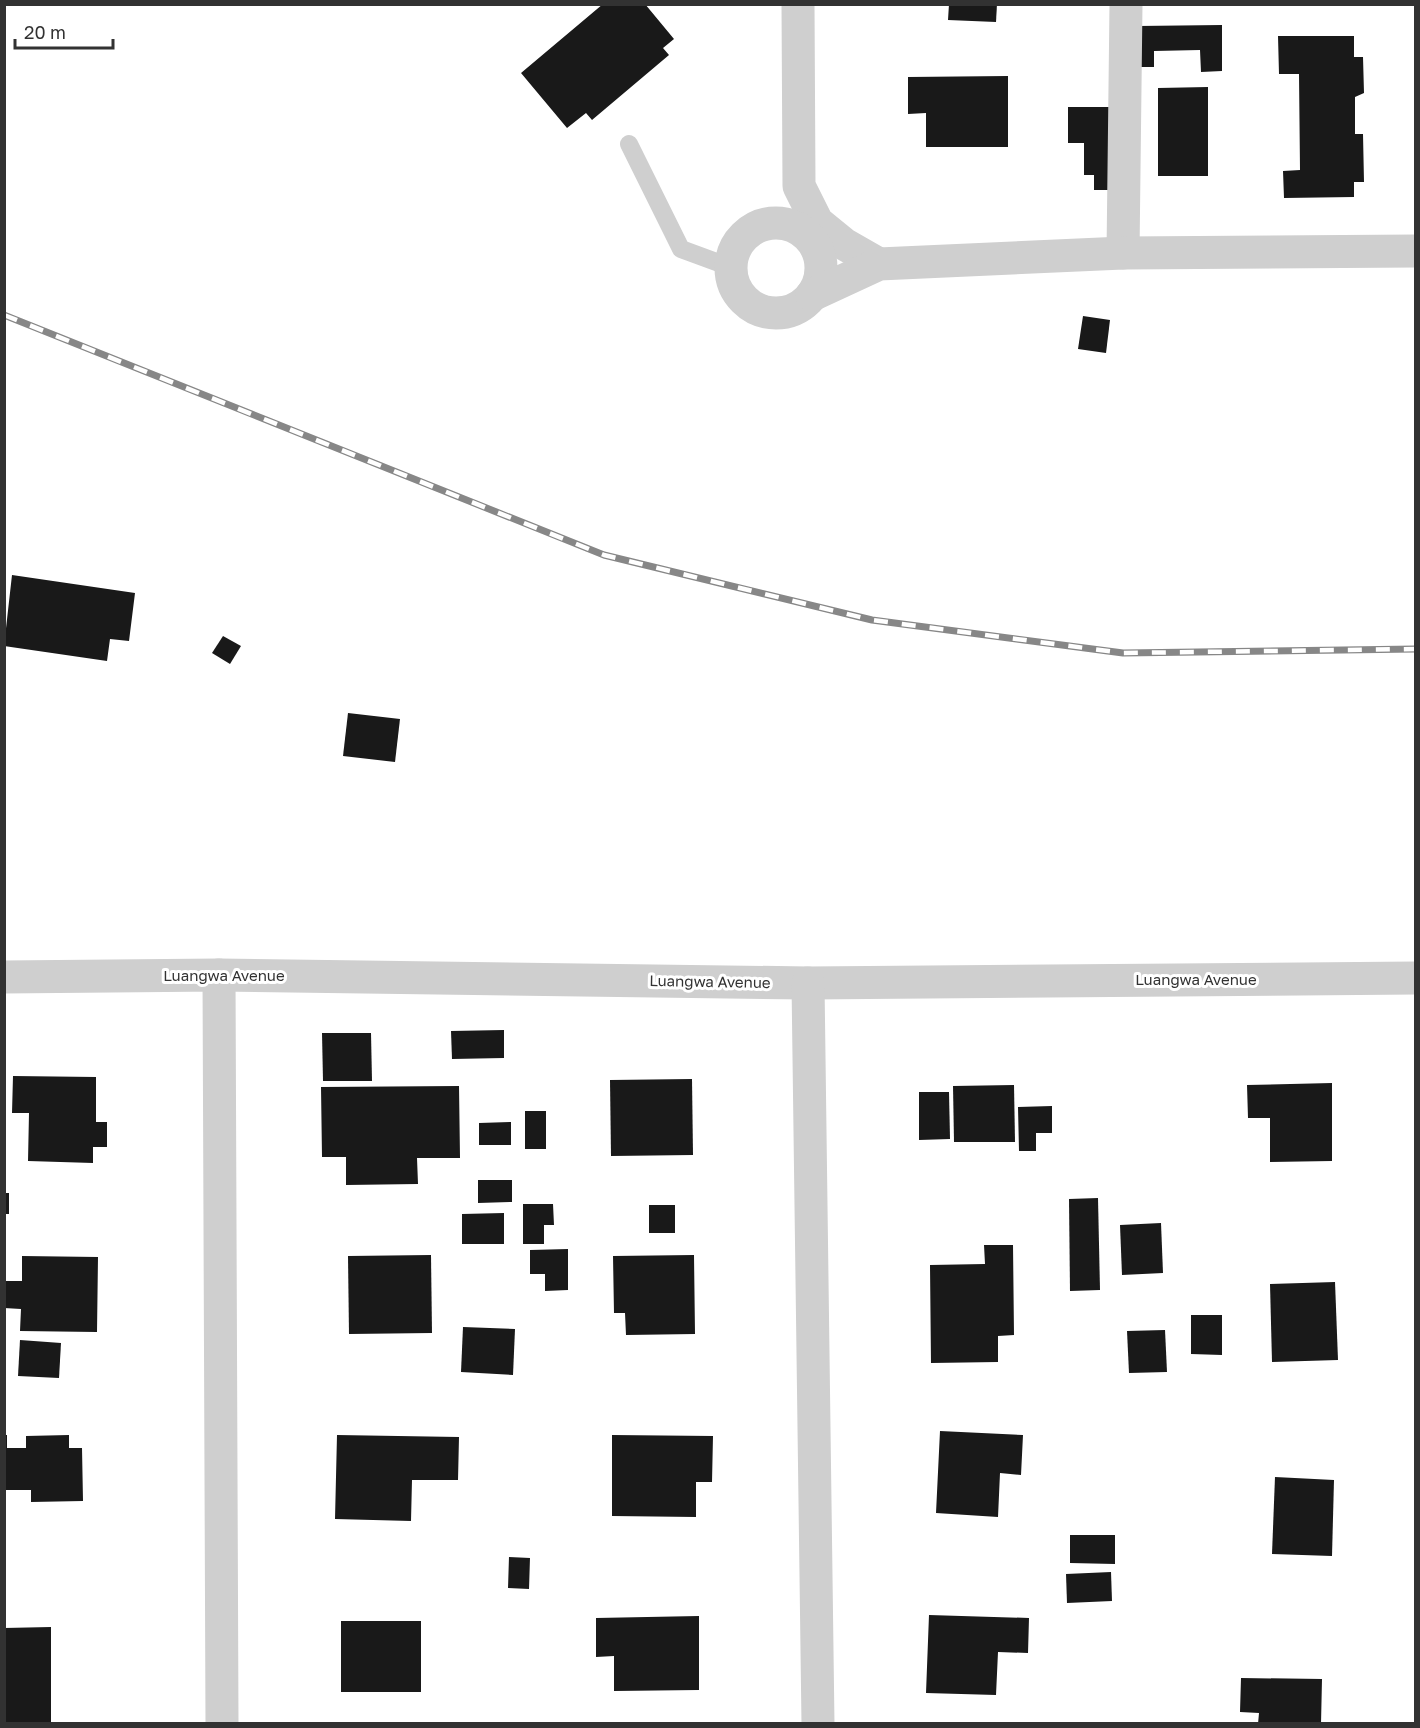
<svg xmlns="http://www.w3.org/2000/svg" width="1420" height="1728" viewBox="0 0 1420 1728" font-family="'Golos Text',sans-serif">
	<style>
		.building { fill: #191919 }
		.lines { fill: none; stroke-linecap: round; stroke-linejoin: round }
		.service { stroke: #cfcfcf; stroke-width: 18 }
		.minor { stroke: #cfcfcf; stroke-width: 33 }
		.rail-casing { stroke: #878787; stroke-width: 7 }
		.rail { stroke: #fff; stroke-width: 4.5; stroke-dasharray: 14; stroke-linecap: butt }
		.labels { text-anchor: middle; stroke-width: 6; stroke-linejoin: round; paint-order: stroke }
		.street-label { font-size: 15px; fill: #323232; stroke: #fff }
	</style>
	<rect width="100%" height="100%" fill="#fff"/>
	<!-- building -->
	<g class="building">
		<polygon points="603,4 645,4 674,39 663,48 669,55 592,120 586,113 567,128 521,73"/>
		<polygon points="949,4 997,4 996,22 948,20"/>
		<polygon points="1222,25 1222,71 1201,72 1200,50 1154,51 1154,67 1138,67 1138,26"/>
		<polygon points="1278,36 1354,36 1354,57 1363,57 1364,93 1355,97 1355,134 1363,134 1364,182 1354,182 1354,197 1284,198 1283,171 1300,170 1299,74 1279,74"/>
		<polygon points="1008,76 1008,147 926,147 926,113 908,114 908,77"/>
		<polygon points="1208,87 1208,176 1158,176 1158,88"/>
		<polygon points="1068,107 1114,107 1114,190 1094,190 1094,175 1084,175 1084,143 1068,143"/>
		<polygon points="1083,316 1110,320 1106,353 1078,349"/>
		<polygon points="12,575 135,593 129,641 110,639 107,661 4,646"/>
		<polygon points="223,636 241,646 230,664 212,653"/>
		<polygon points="348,713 400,719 395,762 343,756"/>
		<polygon points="504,1030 504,1058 452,1059 451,1031"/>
		<polygon points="322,1033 371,1033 372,1081 323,1081"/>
		<polygon points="13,1076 96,1077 96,1122 107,1122 107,1147 93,1147 93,1163 28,1161 29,1113 12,1113"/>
		<polygon points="692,1079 693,1155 611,1156 610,1080"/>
		<polygon points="1332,1083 1332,1161 1270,1162 1270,1118 1248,1118 1247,1085"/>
		<polygon points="1014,1085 1015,1142 954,1142 953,1086"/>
		<polygon points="459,1086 460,1158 417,1158 418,1184 346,1185 346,1157 322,1157 321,1087"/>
		<polygon points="919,1092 949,1092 950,1139 919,1140"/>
		<polygon points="1052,1106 1052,1133 1036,1133 1036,1151 1019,1151 1018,1107"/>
		<rect x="525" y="1111" width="21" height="38"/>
		<polygon points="511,1122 511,1145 479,1145 479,1123"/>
		<polygon points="478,1180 512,1180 512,1202 478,1203"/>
		<rect x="4" y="1193" width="5" height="21"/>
		<polygon points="1098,1198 1100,1290 1070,1291 1069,1199"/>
		<polygon points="523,1204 553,1204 554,1225 544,1225 544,1244 523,1244"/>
		<rect x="649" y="1205" width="26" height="28"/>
		<polygon points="504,1213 504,1244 462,1244 462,1214"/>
		<polygon points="1161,1223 1163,1273 1122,1275 1120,1225"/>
		<polygon points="984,1245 1013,1245 1014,1335 998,1336 998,1362 931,1363 930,1265 985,1264"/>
		<polygon points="568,1249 568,1290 545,1291 545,1274 530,1274 530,1250"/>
		<polygon points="431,1255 432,1333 349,1334 348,1256"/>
		<polygon points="694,1255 695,1334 626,1335 625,1313 614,1313 613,1256"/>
		<polygon points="22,1256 98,1257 97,1332 20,1331 21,1309 4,1308 4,1281 22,1281"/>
		<polygon points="1335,1282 1338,1360 1272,1362 1270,1284"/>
		<polygon points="1191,1315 1222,1315 1222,1355 1191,1354"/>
		<polygon points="463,1327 515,1329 513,1375 461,1372"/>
		<polygon points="1165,1330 1167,1372 1129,1373 1127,1331"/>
		<polygon points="20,1340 61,1343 59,1378 18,1376"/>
		<polygon points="940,1431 1023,1435 1021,1475 1000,1473 998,1517 936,1513"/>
		<polygon points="4,1435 7,1435 7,1448 26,1448 26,1436 69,1435 69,1448 82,1448 83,1501 31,1502 31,1490 4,1490"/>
		<polygon points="337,1435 459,1437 458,1480 412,1480 411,1521 335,1519"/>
		<polygon points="612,1435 713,1436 712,1482 696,1482 696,1517 612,1516"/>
		<polygon points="1275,1477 1334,1480 1332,1556 1272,1554"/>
		<polygon points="1070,1535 1115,1535 1115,1564 1070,1563"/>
		<polygon points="509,1557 530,1558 529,1589 508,1588"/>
		<polygon points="1111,1572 1112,1601 1067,1603 1066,1574"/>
		<polygon points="929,1615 1029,1618 1028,1653 998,1652 996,1695 926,1693"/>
		<polygon points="699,1616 699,1690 614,1691 614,1656 596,1657 596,1618"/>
		<rect x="341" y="1621" width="80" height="71"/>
		<polygon points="51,1627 51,1724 4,1724 4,1628"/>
		<polygon points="1241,1678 1322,1679 1321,1724 1258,1724 1259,1713 1240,1712"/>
	</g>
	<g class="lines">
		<!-- service -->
		<polyline class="service" points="629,144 681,249 730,267"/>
		<!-- minor -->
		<g class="minor">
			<polyline points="798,4 799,186 817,222 844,244 879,264"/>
			<circle cx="776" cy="268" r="45"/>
			<polyline points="1123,253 1126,4"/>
			<polyline points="812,295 879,264 1123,253 1416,251"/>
			<polyline points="219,975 222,1724"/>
			<polyline points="4,977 219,975 808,983 1416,978"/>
			<polyline points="808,983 818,1724"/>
		</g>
		<defs>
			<polyline id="rail" points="4,315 604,555 872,620 1123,653 1416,649"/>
		</defs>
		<!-- rail casing -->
		<use href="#rail" class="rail-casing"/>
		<!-- rail -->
		<use href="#rail" class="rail"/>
	</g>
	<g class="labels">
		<!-- street labels -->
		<g class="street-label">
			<text x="224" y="981">Luangwa Avenue</text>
			<text x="1196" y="985">Luangwa Avenue</text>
			<text transform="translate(710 982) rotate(1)" y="5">Luangwa Avenue</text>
		</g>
	</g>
	<!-- border -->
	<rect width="1420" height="1728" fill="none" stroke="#323232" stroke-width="12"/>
	<!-- scale -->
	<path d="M15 39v9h98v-9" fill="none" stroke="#323232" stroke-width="3"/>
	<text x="24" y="39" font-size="18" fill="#323232" stroke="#ffffff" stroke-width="4.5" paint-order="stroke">20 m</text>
</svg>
